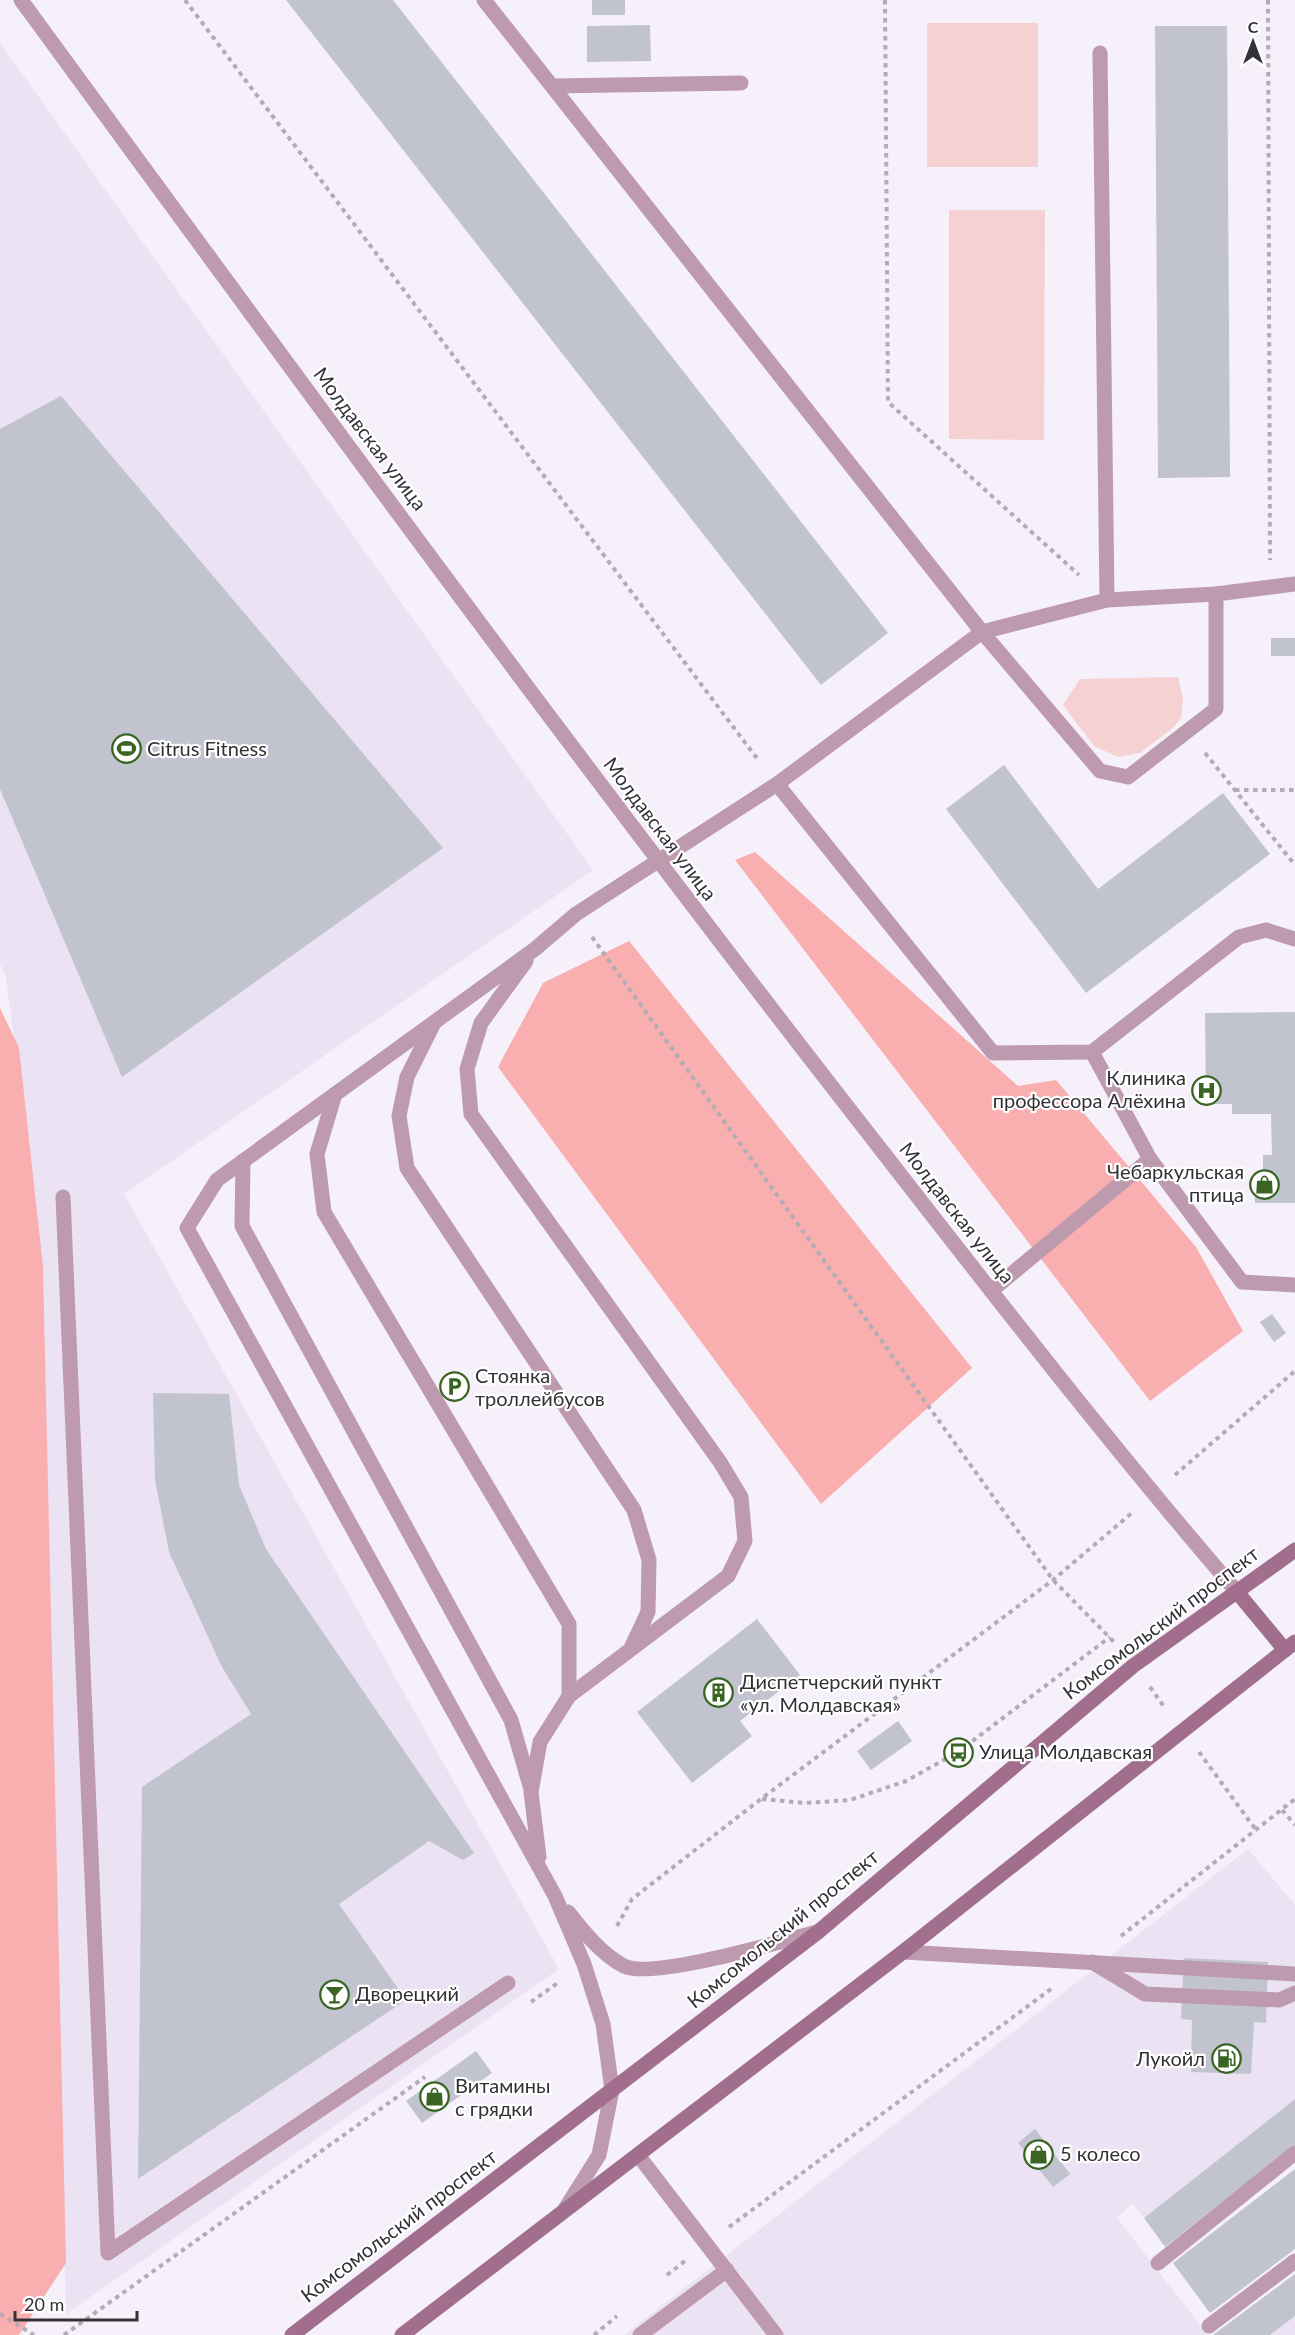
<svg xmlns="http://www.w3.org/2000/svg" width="1295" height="2335" viewBox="0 0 1295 2335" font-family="Lato,sans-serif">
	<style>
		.built { fill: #ebe2f4 }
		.green { fill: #f6d1d2 }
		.forest { fill: #f9aeb0 }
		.building { fill: #c1c4cf }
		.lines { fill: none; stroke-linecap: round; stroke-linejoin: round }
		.path { stroke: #b1acb5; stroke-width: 4; stroke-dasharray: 4.5 4.5; stroke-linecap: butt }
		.service { stroke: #bd9aae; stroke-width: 15 }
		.tertiary { stroke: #bd9aae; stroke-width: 15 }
		.secondary { stroke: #a16f8d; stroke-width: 15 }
		.labels { text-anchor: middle; stroke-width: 4.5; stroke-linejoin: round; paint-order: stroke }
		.street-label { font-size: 20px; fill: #333135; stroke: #fff }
		.poi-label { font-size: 20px; fill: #333135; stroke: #fff; text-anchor: start }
	</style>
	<rect width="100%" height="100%" fill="#f6f0fb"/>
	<!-- built -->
	<g class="built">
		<polygon points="0,43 593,870 124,1194 559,1969 66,2314 43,1267 6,977 0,964"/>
		<polygon points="1248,1849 1295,1905 1295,2099 1144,2218 1132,2203 1117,2218 1208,2335 624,2335"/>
		<polygon points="1295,2316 1295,2335 1270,2335"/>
	</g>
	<!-- green -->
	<g class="green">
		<rect x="927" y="23" width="111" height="144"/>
		<polygon points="949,210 1045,210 1044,440 949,439"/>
		<polygon points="1178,677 1183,699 1181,718 1173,728 1140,753 1118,757 1094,746 1063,705 1080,679"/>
	</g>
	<!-- forest -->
	<g class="forest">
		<polygon points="755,852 1018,1086 1056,1080 1196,1247 1243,1331 1150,1401 735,860"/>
		<polygon points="629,941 972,1368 821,1504 498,1067 543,983"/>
		<polygon points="0,1008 19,1048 43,1267 66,2263 19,2335 0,2335"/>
	</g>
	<!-- building -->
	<g class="building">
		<polygon points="286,0 393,0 888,633 821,685"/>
		<rect x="592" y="0" width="33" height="15"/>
		<polygon points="650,25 651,61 587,62 587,26"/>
		<polygon points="1155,26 1227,26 1230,477 1158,478"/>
		<polygon points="61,396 443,848 122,1077 0,789 0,429"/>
		<rect x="1271" y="638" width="24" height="18"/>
		<polygon points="1004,765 1098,889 1223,793 1270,854 1086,993 946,809"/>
		<polygon points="1295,1012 1295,1203 1255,1203 1254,1173 1263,1173 1263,1155 1272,1155 1271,1114 1232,1114 1232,1104 1206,1104 1205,1013"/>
		<polygon points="1272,1314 1286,1333 1274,1342 1260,1322"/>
		<polygon points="153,1393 229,1394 239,1485 266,1549 474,1853 463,1860 429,1841 339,1904 406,2000 138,2179 142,1787 251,1714 222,1667 169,1552 155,1480"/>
		<polygon points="757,1619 800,1675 740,1721 752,1736 692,1783 637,1712"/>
		<polygon points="898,1721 912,1741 871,1770 857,1751"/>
		<polygon points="1184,1958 1268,1962 1266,2023 1254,2022 1251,2074 1191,2072 1192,2020 1181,2019"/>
		<polygon points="476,2051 492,2073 422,2123 406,2101"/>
		<polygon points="1295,2099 1295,2145 1165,2247 1144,2218"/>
		<polygon points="1035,2129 1070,2174 1053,2187 1018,2143"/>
		<polygon points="1295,2169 1295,2249 1210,2313 1173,2263"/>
		<polygon points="1295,2274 1295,2316 1270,2335 1213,2335"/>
	</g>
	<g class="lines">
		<!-- path -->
		<g class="path">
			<polyline points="185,0 759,761"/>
			<polyline points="885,0 888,402 1079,575"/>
			<polyline points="1268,0 1270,560"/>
			<polyline points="1205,753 1295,865"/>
			<polyline points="1235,790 1295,790"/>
			<polyline points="592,937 1053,1580 1116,1644"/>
			<polyline points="1175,1475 1295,1371"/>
			<polyline points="1150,1687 1165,1708"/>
			<polyline points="1199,1752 1256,1830"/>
			<polyline points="762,1799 805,1803 850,1800 906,1781 958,1752 1110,1637"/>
			<polyline points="1282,1810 1295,1825"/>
			<polyline points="617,1926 632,1899 761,1799 1053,1580 1133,1512"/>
			<polyline points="1121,1936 1295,1799"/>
			<polyline points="531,2002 559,1982"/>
			<polyline points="729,2227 1051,1989"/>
			<polyline points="667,2275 685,2261"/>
			<polyline points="0,2314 34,2335"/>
			<polyline points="64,2335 425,2077"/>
			<polyline points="594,2335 617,2316"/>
		</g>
		<!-- service -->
		<g class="service">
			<polyline points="484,0 982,632 1100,771 1128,777 1216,709 1216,594"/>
			<polyline points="1100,53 1107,600"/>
			<polyline points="552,86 741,83"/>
			<polyline points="777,784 993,1053 1092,1052 1239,937 1266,930 1295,939"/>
			<polyline points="526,961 481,1023 467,1069 471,1114 720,1462 741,1497 745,1541 728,1576 569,1696 540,1742 531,1792 539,1857"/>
			<polyline points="434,1023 407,1077 399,1116 407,1168 634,1510 649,1560 648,1612 632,1646"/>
			<polyline points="1092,1052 1150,1159 1242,1282 1295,1285"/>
			<polyline points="335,1094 317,1154 324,1212 569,1624 569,1696"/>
			<polyline points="243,1161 242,1226 511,1720 530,1786"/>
			<polyline points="63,1197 108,2253 508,1983"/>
			<polyline points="991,1291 1150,1159"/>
			<path d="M 568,1912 C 583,1931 602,1955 624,1966 C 652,1980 782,1941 817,1932"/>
			<polyline points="903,1952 1295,1974"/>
			<polyline points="1092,1962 1145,1994 1279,2000 1295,1993"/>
			<polyline points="638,2155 776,2335"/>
			<polyline points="565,2209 599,2155 612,2090 603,2024 584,1964 555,1896 187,1228 217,1180 535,949 576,914 777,784 982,632 1107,600 1216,594 1295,584"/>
			<polyline points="1158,2263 1295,2153"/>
			<polyline points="1209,2326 1295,2261"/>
			<polyline points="640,2335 727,2270"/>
		</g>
		<!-- tertiary -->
		<path class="tertiary" d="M 21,0 C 291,369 560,737 840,1097 C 970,1264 1099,1432 1237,1592"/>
		<!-- secondary -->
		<g class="secondary">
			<polyline points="1237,1592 1285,1650"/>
			<polyline points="292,2335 818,1932 1133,1666 1295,1550"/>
			<polyline points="402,2335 903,1952 1295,1642"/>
		</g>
	</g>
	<!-- icons -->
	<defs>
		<symbol id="stadium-ring" viewBox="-11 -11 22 22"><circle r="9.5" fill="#fff" stroke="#396421" stroke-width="1.5"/><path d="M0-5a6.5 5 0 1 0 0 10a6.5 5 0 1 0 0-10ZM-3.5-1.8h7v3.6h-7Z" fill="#396421"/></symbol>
		<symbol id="hospital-ring" viewBox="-11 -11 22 22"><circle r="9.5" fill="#fff" stroke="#396421" stroke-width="1.5"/><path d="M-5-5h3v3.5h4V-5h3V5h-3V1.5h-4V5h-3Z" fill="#396421"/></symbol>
		<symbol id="shop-ring" viewBox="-11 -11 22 22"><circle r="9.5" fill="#fff" stroke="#396421" stroke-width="1.5"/><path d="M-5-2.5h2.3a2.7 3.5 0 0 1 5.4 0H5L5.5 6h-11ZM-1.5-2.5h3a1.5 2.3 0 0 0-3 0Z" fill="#396421"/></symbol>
		<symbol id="parking-ring" viewBox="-11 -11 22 22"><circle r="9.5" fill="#fff" stroke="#396421" stroke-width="1.5"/><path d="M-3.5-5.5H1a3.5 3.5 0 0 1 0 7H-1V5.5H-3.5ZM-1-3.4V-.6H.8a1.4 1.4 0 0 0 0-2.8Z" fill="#396421"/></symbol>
		<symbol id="building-ring" viewBox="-11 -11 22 22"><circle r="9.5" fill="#fff" stroke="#396421" stroke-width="1.5"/><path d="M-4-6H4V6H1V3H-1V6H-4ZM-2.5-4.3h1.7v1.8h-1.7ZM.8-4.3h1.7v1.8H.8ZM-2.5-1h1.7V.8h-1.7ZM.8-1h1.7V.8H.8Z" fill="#396421"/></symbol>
		<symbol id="bus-ring" viewBox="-11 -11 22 22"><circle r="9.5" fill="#fff" stroke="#396421" stroke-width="1.5"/><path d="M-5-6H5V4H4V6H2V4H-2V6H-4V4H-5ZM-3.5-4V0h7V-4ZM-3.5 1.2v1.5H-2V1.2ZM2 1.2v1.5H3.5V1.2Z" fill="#396421"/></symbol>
		<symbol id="bar-ring" viewBox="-11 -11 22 22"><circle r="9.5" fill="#fff" stroke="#396421" stroke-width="1.5"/><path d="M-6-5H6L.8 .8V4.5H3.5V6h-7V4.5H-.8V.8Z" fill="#396421"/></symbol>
		<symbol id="fuel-ring" viewBox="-11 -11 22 22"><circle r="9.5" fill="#fff" stroke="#396421" stroke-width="1.5"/><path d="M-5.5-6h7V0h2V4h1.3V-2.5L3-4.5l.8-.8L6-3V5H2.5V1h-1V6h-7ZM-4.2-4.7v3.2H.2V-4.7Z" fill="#396421"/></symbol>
	</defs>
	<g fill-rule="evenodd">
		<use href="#stadium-ring" x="110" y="732" width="33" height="33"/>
		<use href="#hospital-ring" x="1190" y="1074" width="33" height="33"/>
		<use href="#shop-ring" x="1248" y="1168" width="33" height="33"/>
		<use href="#parking-ring" x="438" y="1370" width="33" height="33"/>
		<use href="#building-ring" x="702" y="1676" width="33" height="33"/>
		<use href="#bus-ring" x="942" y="1736" width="33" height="33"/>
		<use href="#bar-ring" x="318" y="1978" width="33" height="33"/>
		<use href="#fuel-ring" x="1210" y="2042" width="33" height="33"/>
		<use href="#shop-ring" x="418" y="2080" width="33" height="33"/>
		<use href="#shop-ring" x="1022" y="2138" width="33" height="33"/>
	</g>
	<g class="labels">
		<!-- street labels -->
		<g class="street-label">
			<text transform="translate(370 439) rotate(53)" y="7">Молдавская улица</text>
			<text transform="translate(660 829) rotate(53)" y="7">Молдавская улица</text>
			<text transform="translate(957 1213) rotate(52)" y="7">Молдавская улица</text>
			<text transform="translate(1161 1623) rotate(-37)" y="7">Комсомольский проспект</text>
			<text transform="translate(783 1929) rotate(-39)" y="7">Комсомольский проспект</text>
			<text transform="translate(399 2226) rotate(-37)" y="7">Комсомольский проспект</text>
		</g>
		<!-- poi labels -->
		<g class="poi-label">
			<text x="147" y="756">Citrus Fitness</text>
			<text x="1186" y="1085" text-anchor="end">Клиника<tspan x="1186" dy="23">профессора Алёхина</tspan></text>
			<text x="1244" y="1179" text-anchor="end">Чебаркульская<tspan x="1244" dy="23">птица</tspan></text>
			<text x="475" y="1383">Стоянка<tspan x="475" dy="23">троллейбусов</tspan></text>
			<text x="740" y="1689">Диспетчерский пункт<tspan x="740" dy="23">«ул. Молдавская»</tspan></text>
			<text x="979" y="1759">Улица Молдавская</text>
			<text x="355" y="2001">Дворецкий</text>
			<text x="1205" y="2066" text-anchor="end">Лукойл</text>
			<text x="455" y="2093">Витамины<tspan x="455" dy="23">с грядки</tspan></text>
			<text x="1060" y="2161">5 колесо</text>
		</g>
	</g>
	<!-- north arrow -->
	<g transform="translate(1253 42)" stroke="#ffffff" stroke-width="4.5" paint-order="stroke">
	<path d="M0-4.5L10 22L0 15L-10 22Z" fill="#333135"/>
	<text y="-9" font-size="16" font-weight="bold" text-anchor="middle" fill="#333135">С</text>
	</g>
	<!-- scale -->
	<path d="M15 2311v9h122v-9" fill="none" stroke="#333135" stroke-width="3"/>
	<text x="24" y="2311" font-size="18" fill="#333135" stroke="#ffffff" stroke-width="4.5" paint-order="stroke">20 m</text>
</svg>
